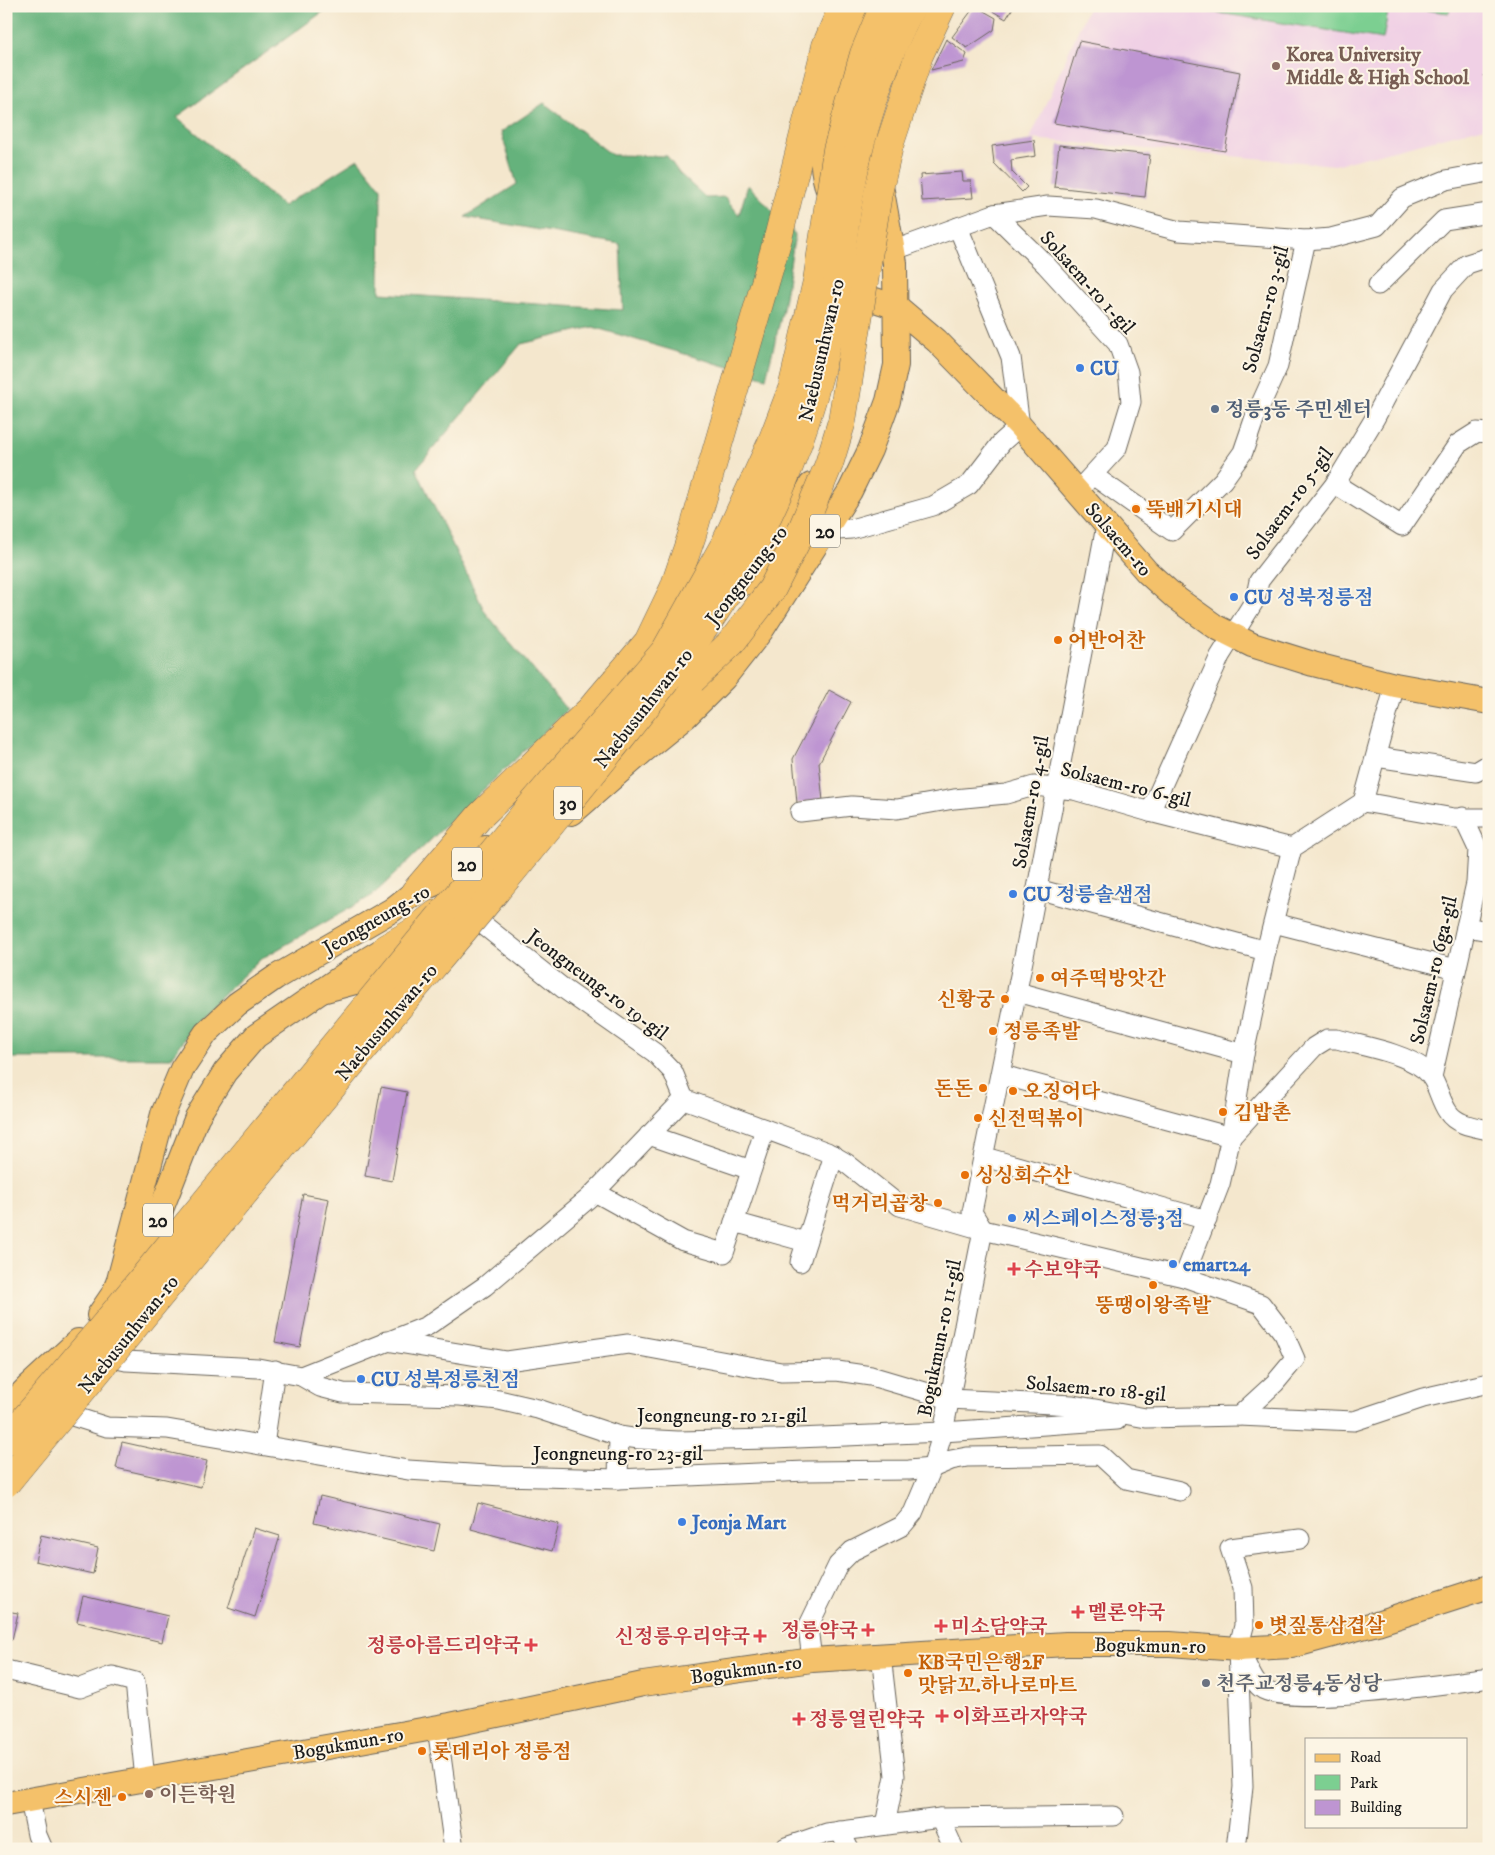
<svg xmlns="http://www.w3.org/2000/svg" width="1495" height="1855" viewBox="0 0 1495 1855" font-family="'IM FELL DW Pica','Noto Serif KR',serif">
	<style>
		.built { fill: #f0d0e5 }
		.green { fill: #7ccf91; stroke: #4c7656 }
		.forest { fill: #65b27b; stroke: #40674c }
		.building { fill: #be95d2 }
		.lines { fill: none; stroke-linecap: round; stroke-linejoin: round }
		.minor-casing { stroke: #68635a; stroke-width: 21 }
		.major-casing { stroke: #68635a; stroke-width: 26 }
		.highway-casing { stroke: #68635a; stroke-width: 29 }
		.minor { stroke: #fff; stroke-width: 19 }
		.major { stroke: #f4c16b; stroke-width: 24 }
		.highway { stroke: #f4c16b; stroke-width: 28 }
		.highway-bridge-casing { stroke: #68635a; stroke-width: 29; stroke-linecap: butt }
		.highway-bridge { stroke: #f4c16b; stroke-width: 28 }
		.education-dot { fill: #8d6e63; stroke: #fcf5e5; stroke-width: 2 }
		.shop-dot { fill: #3f7fe0; stroke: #fcf5e5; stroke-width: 2 }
		.service-dot { fill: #5c6f8a; stroke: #fcf5e5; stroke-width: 2 }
		.food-dot { fill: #e8710a; stroke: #fcf5e5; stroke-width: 2 }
		.health-dot { fill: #e0444e; stroke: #fcf5e5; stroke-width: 2 }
		.worship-dot { fill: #6b7280; stroke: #fcf5e5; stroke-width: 2 }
		.labels { text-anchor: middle; stroke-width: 4; stroke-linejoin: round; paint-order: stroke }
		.shield { fill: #fcf5e5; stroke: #5f5d58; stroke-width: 1 }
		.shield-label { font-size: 19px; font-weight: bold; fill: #1c1c1c }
		.education-label { font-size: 20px; font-weight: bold; fill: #785e54; stroke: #fcf5e5; text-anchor: start }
		.street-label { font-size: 20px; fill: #1c1c1c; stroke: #fcf5e5 }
		.shop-label { font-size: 20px; font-weight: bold; fill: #366cbe; stroke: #fcf5e5; text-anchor: start }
		.service-label { font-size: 20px; font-weight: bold; fill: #4e5e75; stroke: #fcf5e5; text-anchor: start }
		.food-label { font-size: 20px; font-weight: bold; fill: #c56008; stroke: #fcf5e5; text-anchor: start }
		.health-label { font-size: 20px; font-weight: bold; fill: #be3a42; stroke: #fcf5e5; text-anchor: start }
		.worship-label { font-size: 20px; font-weight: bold; fill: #5b616d; stroke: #fcf5e5; text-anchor: start }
	</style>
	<rect width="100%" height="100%" fill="#fcf5e5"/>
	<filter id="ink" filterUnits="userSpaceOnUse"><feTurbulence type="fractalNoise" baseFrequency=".02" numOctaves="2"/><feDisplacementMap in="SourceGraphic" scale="10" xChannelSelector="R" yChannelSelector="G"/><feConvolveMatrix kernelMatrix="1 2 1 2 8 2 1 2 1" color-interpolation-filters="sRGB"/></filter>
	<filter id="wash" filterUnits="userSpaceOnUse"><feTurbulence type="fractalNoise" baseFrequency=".0096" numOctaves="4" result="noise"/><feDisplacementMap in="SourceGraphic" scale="20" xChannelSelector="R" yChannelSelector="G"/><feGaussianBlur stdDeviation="1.12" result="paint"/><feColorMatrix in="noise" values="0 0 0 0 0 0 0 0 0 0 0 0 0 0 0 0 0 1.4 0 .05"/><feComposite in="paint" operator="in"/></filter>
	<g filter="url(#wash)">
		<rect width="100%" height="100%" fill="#f4e7cd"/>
		<!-- built -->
		<polygon class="built" points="1089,6 1489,6 1489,126 1335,165 1030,139"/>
		<!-- green -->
		<g class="green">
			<polygon points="1175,6 1389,6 1383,39"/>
			<polygon points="1395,6 1450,6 1449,13"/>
		</g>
		<!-- forest -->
		<polygon class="forest" points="6,6 331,6 177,117 283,206 358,159 381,188 380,293 623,310 620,244 465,217 517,184 501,132 544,103 612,155 667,156 679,173 706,198 725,197 739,215 748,185 795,234 783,309 766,378 593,327 521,344 416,469 485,612 567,710 373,895 259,960 202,1015 171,1058 6,1058"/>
		<g id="blocks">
			<!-- building -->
			<g class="building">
				<polygon points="975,6 996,18 994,30 967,48 952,37"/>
				<polygon points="984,6 1014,6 1006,19"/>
				<polygon points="946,39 967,54 964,62 931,70"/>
				<polygon points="1079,41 1240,72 1225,151 1054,123"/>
				<polygon points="1489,74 1489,90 1488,90 1484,75"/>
				<polygon points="1034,140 1036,156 1011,160 1012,172 1027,187 1022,192 994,163 992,146"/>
				<polygon points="1059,145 1150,155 1145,197 1054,187"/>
				<polygon points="962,172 963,181 971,181 973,198 922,201 920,175"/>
				<polygon points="829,690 851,702 819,763 823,801 797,803 793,759"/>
				<polygon points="381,1087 407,1092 392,1181 365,1176"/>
				<polygon points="303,1194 329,1199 300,1347 275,1342"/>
				<polygon points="122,1442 207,1461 201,1487 116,1468"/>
				<polygon points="320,1496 440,1524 434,1551 314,1523"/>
				<polygon points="478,1503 559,1524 552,1551 471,1529"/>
				<polygon points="254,1528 280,1536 255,1617 228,1608"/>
				<polygon points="41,1535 98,1548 93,1574 35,1561"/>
				<polygon points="83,1596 168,1616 162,1642 77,1622"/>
				<polygon points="6,1611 18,1613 12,1640 6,1639"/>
			</g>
		</g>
	</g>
	<g filter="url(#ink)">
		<use href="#blocks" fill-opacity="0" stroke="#68635a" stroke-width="1"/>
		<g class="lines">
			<defs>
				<g id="minor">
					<polyline points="994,214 1046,265 1118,344 1128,372 1131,402 1117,448 1084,484"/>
					<polyline points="892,251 994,214 1048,206 1096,209 1179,231 1306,240 1331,238 1377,226 1402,198 1446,180 1489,172"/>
					<polyline points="1378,285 1444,220 1489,213"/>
					<polyline points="1094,476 1172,531 1223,480 1243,452 1255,417 1278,366 1306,240"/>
					<polyline points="1335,484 1402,526 1458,444 1477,432 1489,433"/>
					<polyline points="826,531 851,529 933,506 969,485 1002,442 1020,426 1011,357 958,227"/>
					<polyline points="1376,757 1476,772 1489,764"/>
					<polyline points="1363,802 1454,818 1489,818"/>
					<polyline points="800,812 852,806 897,809 954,799 1006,794 1034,786 1074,790 1150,812 1292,848"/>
					<polyline points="1150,812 1220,656 1255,600 1259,581 1335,484 1375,418 1443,290 1467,264 1489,257"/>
					<polyline points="1037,889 1266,951"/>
					<polyline points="471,915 564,989 655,1053 673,1072 684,1099"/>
					<polyline points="1274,923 1456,969"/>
					<polyline points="1466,927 1489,931"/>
					<polyline points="1017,992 1244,1054"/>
					<path d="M 1006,1076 L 1231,1137 L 1314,1047 L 1327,1039 L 1337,1039 C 1365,1047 1401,1052 1424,1069 C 1438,1080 1438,1098 1448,1112 C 1456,1125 1475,1127 1489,1130"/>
					<polyline points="1432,1077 1476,883 1478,849 1463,817"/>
					<polyline points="649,1135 751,1170"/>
					<polyline points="988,1158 1207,1220"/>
					<polyline points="595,1192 683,1241 724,1253 765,1129"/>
					<polyline points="734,1222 806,1242"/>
					<polyline points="983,1230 972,1212 1026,946 1106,526"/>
					<polyline points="800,1262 834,1155"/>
					<polyline points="1184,1277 1220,1184 1231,1137 1244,1054 1266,951 1292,848 1363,802 1395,685"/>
					<polyline points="386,1341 507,1361 628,1344 781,1372 837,1371 871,1376 949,1399 1073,1405 1146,1418 1239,1416 1275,1383 1295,1359 1284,1334 1261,1304 1184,1277 983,1230 900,1206 846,1163 827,1152 684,1099"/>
					<polyline points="99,1355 126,1361 258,1368 301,1376 427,1326 485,1286 589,1198 684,1099"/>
					<polyline points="301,1376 320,1387 343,1393 460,1396 499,1400 538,1409 619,1436 639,1439 678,1441 773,1439 943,1432 1117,1420"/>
					<polyline points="53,1410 107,1427 167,1429 408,1470 502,1476 618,1479 806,1471 909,1470 932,1468 951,1460 967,1457 1100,1455 1126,1479 1180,1491"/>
					<polyline points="1239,1416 1354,1421 1423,1398 1489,1383"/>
					<polyline points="264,1445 275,1370"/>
					<polyline points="618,1479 619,1436"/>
					<path d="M 1240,1652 C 1246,1662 1252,1681 1261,1688 C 1285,1708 1451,1683 1489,1678"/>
					<polyline points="881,1655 895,1776 885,1825"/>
					<polyline points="812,1660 808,1627 838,1565 852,1551 902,1526 913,1513 932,1468 943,1432 983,1230"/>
					<polyline points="6,1670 80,1688 112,1676 135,1682 145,1779"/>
					<polyline points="437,1727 454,1849"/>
					<polyline points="30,1800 37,1835 43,1849"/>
					<polyline points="940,1818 954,1849"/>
					<polyline points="840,1831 849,1849"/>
					<polyline points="786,1847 827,1833 940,1818 1114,1816"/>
					<polyline points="1236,1849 1243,1787 1238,1649 1244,1626 1243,1588 1230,1548 1300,1539"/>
				</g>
				<g id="major">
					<path d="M 827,187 C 811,132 839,55 864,6"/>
					<polyline points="859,295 897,307 937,341 1020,426 1147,572 1177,599 1216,627 1252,645 1313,664 1395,685 1489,702"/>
					<polyline points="744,583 800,505 811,485"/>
					<polyline points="572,813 642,752 685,717 724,678 761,631 850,491 870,450 888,401 896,365 895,263 882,191"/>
					<polyline points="322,991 400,970"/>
					<polyline points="136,1281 162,1207 197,1117 225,1072 256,1036 368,959 386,948 405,943"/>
					<polyline points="99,1315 114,1293 119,1280 163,1114 182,1069 206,1033 237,1004 276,977 392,910 415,892 443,880 465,866 485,848"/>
					<polyline points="6,1410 28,1387 78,1341"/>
					<polyline points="6,1804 450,1725 643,1684 812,1660 1066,1644 1170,1644 1238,1649 1292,1646 1377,1623 1489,1587"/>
				</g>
				<g id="highway">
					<polyline points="627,745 692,680"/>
					<polyline points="415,892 480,816 591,709 648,642 674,588 692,535 778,238 826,46 843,6"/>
					<polyline points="386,948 412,933 436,914"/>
				</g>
			</defs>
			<!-- minor casing -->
			<use href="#minor" class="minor-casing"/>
			<!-- major casing -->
			<use href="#major" class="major-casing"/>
			<!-- highway casing -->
			<use href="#highway" class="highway-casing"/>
			<!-- minor -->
			<use href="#minor" class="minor"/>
			<!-- major -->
			<use href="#major" class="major"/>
			<!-- highway -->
			<use href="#highway" class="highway"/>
			<defs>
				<g id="highway-bridge">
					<polyline points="692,680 731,643 772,589 800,534 829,464 842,421 878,193 889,146 919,55 942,6"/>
					<polyline points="6,1441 106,1323 530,807 665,651 726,542 771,444 792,389 817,281 837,150 864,54 884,6"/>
					<path d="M 6,1483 C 145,1314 283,1144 424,977 C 487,903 549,827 610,751 C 658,691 707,631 744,564 C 783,491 813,412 829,331 C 839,282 842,231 852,182 C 861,131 887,51 912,6"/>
				</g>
			</defs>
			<!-- highway-bridge casing -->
			<use href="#highway-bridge" class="highway-bridge-casing"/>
			<!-- highway-bridge -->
			<use href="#highway-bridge" class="highway-bridge"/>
		</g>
	</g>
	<!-- markers -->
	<g class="education-dot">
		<circle cx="1276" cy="66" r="5"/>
		<circle cx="149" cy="1794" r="5"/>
	</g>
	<g class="shop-dot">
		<circle cx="1080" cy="368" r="5"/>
		<circle cx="1234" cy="597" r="5"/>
		<circle cx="1013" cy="894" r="5"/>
		<circle cx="1012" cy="1218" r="5"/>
		<circle cx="1173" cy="1264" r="5"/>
		<circle cx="361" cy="1379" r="5"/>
		<circle cx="682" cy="1522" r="5"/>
	</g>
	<circle class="service-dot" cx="1215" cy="409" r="5"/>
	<g class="food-dot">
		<circle cx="1136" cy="509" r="5"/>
		<circle cx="1058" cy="640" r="5"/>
		<circle cx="1040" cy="978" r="5"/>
		<circle cx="1005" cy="999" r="5"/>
		<circle cx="993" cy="1031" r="5"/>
		<circle cx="983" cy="1088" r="5"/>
		<circle cx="1013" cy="1091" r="5"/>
		<circle cx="1223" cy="1112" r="5"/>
		<circle cx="978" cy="1118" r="5"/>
		<circle cx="965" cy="1175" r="5"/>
		<circle cx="938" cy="1203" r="5"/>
		<circle cx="1153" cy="1285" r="5"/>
		<circle cx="1259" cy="1625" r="5"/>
		<circle cx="908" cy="1673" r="5"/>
		<circle cx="422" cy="1751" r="5"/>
		<circle cx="122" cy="1797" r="5"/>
	</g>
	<g class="health-dot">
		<path d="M1011.5 1261.5h5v5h5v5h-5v5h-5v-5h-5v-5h5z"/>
		<path d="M1075.5 1604.5h5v5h5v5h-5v5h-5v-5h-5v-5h5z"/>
		<path d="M938.5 1618.5h5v5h5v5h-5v5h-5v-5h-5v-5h5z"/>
		<path d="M865.5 1622.5h5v5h5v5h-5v5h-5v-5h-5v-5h5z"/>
		<path d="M757.5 1628.5h5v5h5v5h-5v5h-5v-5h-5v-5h5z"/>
		<path d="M528.5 1637.5h5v5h5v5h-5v5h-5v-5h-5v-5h5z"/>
		<path d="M939.5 1708.5h5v5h5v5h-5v5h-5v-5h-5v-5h5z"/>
		<path d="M796.5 1711.5h5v5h5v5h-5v5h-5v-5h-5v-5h5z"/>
	</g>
	<circle class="worship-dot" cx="1206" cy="1683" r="5"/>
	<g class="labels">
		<!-- shield labels -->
		<g class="shield">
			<rect x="810" y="514.5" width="30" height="33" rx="4"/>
			<rect x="554" y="786.5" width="28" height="33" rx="4"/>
			<rect x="452" y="847.5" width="30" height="33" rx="4"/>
			<rect x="143" y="1203.5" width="30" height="33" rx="4"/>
		</g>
		<g class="shield-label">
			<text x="825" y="538">20</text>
			<text x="568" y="810">30</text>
			<text x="467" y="871">20</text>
			<text x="158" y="1227">20</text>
		</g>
		<!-- education labels -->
		<g class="education-label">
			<text x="1286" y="61">Korea University<tspan x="1286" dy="23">Middle &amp; High School</tspan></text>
			<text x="159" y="1801">이든학원</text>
		</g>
		<!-- street labels -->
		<g class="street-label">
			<text transform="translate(1088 282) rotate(48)" y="7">Solsaem-ro 1-gil</text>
			<text transform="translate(1265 309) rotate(-75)" y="7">Solsaem-ro 3-gil</text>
			<text transform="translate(821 350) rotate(-77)" y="7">Naebusunhwan-ro</text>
			<text transform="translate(1289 503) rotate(-54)" y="7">Solsaem-ro 5-gil</text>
			<text transform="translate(1119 539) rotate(49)" y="7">Solsaem-ro</text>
			<text transform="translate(746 575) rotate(-52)" y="7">Jeongneung-ro</text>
			<text transform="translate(643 708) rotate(-52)" y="7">Naebusunhwan-ro</text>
			<text transform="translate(1126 784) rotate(14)" y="7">Solsaem-ro 6-gil</text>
			<text transform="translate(1030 802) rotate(-80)" y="7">Solsaem-ro 4-gil</text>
			<text transform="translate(376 919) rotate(-30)" y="7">Jeongneung-ro</text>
			<text transform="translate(1433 970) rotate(-77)" y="7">Solsaem-ro 6ga-gil</text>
			<text transform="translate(598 984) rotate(37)" y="7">Jeongneung-ro 19-gil</text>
			<text transform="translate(386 1022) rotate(-50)" y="7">Naebusunhwan-ro</text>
			<text transform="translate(128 1334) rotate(-51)" y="7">Naebusunhwan-ro</text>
			<text transform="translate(939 1338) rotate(-79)" y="7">Bogukmun-ro 11-gil</text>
			<text transform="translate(1096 1388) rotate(5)" y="7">Solsaem-ro 18-gil</text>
			<text x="722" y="1422">Jeongneung-ro 21-gil</text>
			<text x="618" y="1460">Jeongneung-ro 23-gil</text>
			<text transform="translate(1150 1645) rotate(1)" y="7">Bogukmun-ro</text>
			<text transform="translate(746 1669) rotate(-8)" y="7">Bogukmun-ro</text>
			<text transform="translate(348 1743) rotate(-10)" y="7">Bogukmun-ro</text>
		</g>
		<!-- shop labels -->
		<g class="shop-label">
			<text x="1090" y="375">CU</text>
			<text x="1244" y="604">CU 성북정릉점</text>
			<text x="1023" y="901">CU 정릉솔샘점</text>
			<text x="1022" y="1225">씨스페이스정릉3점</text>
			<text x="1183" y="1271">emart24</text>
			<text x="371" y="1386">CU 성북정릉천점</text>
			<text x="692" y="1529">Jeonja Mart</text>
		</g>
		<!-- service labels -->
		<g class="service-label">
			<text x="1225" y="416">정릉3동 주민센터</text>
		</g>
		<!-- food labels -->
		<g class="food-label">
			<text x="1146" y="516">뚝배기시대</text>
			<text x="1068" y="647">어반어찬</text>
			<text x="1050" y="985">여주떡방앗간</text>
			<text x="995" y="1006" text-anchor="end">신황궁</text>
			<text x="1003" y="1038">정릉족발</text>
			<text x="973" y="1095" text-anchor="end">돈돈</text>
			<text x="1023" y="1098">오징어다</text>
			<text x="1233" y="1119">김밥촌</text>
			<text x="988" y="1125">신전떡볶이</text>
			<text x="975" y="1182">싱싱회수산</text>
			<text x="928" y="1210" text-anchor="end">먹거리곱창</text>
			<text x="1153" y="1312" text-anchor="middle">뚱땡이왕족발</text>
			<text x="1269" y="1632">볏짚통삼겹살</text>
			<text x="918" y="1669">KB국민은행2F<tspan x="918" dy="23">맛닭꼬.하나로마트</tspan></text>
			<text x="432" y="1758">롯데리아 정릉점</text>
			<text x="112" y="1804" text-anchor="end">스시젠</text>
		</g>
		<!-- health labels -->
		<g class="health-label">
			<text x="1024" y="1276">수보약국</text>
			<text x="1088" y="1619">멜론약국</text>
			<text x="951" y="1633">미소담약국</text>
			<text x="858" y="1637" text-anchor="end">정릉약국</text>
			<text x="750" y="1643" text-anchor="end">신정릉우리약국</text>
			<text x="521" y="1652" text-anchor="end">정릉아름드리약국</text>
			<text x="952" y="1723">이화프라자약국</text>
			<text x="809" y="1726">정릉열린약국</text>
		</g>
		<!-- worship labels -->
		<g class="worship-label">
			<text x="1216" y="1690">천주교정릉4동성당</text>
		</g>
	</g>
	<!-- margin -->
	<rect width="1495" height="1855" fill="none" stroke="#fcf5e5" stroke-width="25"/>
	<!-- legend -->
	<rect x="1305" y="1738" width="162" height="90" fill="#fcf5e5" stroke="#a29e95"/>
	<rect x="1315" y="1754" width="25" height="8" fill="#f4c16b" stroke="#a29e95"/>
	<text x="1350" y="1762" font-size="15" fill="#1c1c1c">Road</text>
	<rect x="1315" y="1775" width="25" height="15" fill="#7ccf91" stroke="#a29e95"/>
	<text x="1350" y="1788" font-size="15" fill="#1c1c1c">Park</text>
	<rect x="1315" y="1800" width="25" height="15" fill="#be95d2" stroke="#a29e95"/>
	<text x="1350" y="1812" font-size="15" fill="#1c1c1c">Building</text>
</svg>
